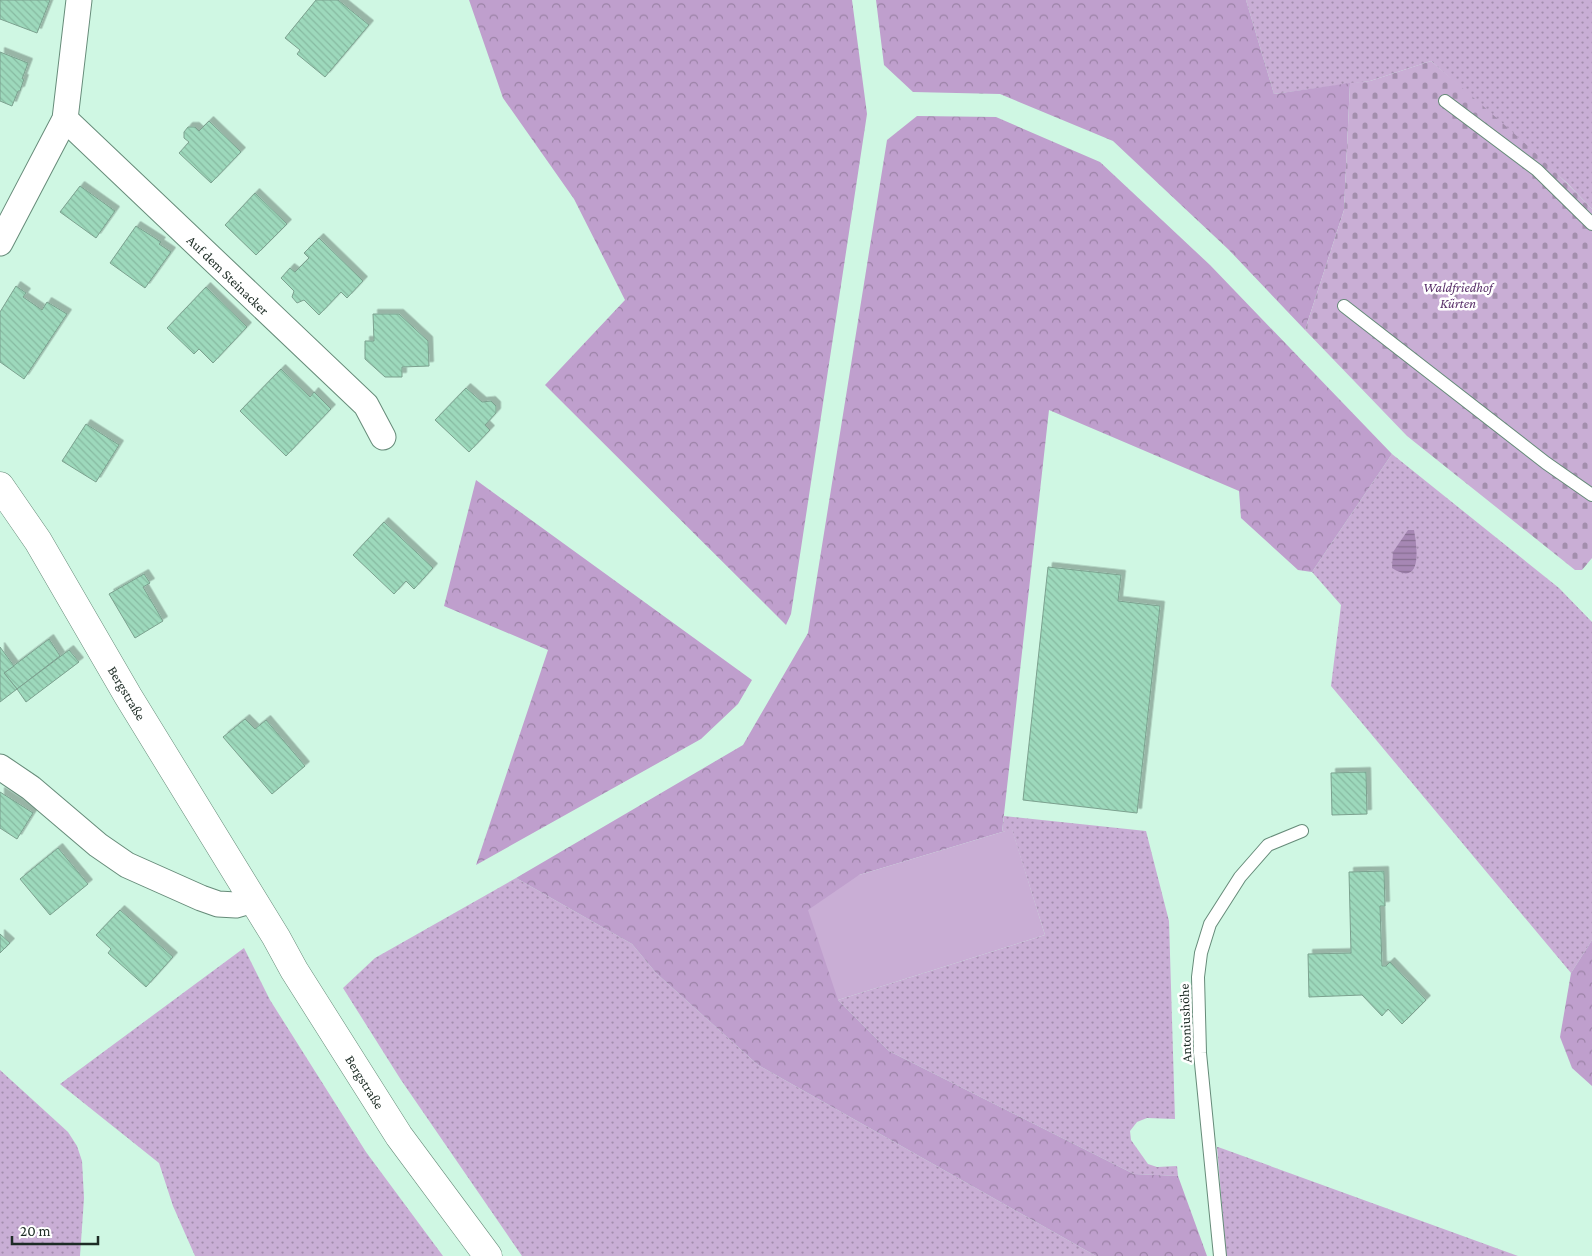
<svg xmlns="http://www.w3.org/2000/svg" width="1592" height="1256" viewBox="0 0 1592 1256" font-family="'Crimson Pro',serif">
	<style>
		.grass { fill: url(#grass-dots) }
		.forest { fill: url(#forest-crowns) }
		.cemetery { fill: url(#cemetery-stones) }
		.garden { fill: #c9aed5 }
		.water { fill: url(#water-rules) }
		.building { fill: url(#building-back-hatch); stroke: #7ca18f; filter: url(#shadow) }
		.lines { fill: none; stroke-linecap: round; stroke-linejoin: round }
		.service-casing { stroke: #668b79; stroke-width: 14 }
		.minor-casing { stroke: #668b79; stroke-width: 27 }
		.secondary-casing { stroke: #668b79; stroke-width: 29 }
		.service { stroke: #fff; stroke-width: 12 }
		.minor { stroke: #fff; stroke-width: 25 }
		.secondary { stroke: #fff; stroke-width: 28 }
		.labels { text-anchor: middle; stroke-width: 5; stroke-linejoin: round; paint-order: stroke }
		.street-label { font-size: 14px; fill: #1d2c25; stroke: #fff }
		.park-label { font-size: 14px; font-style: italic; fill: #5b326b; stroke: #fff }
	</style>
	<defs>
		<pattern id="grass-dots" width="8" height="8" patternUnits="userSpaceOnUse" patternTransform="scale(1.25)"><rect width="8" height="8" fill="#c9aed5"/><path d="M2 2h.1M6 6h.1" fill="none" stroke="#a38ead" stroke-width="1.8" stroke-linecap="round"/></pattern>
		<pattern id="forest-crowns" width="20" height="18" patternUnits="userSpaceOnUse" patternTransform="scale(1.25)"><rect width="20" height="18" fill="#bf9fcd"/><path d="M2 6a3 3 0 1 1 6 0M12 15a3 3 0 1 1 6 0" fill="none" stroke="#9b82a6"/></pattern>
		<pattern id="cemetery-stones" width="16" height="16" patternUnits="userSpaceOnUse" patternTransform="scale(1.25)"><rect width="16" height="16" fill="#c9aed5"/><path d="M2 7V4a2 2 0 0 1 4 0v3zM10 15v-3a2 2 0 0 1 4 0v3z" fill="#a38ead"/></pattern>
		<pattern id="water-rules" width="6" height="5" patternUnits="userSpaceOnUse" patternTransform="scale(1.25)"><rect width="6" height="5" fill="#a687b4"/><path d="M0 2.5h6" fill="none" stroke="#876f92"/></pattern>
		<pattern id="building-back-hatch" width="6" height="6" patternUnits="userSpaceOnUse" patternTransform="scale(1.25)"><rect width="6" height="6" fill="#9dd9bc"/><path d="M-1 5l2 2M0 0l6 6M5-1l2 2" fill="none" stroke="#87baa1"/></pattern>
		<filter id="shadow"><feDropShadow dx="4.5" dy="-4.5" stdDeviation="0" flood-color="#0004"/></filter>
	</defs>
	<rect width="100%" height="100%" fill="#cff7e3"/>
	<!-- grass -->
	<g class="grass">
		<polygon points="1246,0 1592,0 1592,209 1567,183 1431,61 1370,81 1274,94"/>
		<polygon points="1392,454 1559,588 1592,622 1592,940 1571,973 1331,686 1341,605 1312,572"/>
		<polygon points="1004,816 1146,831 1169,921 1175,1119 1147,1118 1137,1122 1130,1131 1131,1140 1148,1164 1157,1167 1177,1166 1178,1176 1134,1174 889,1051 838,1000 1045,935 1012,830 1002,832"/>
		<polygon points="516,878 632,944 656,973 758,1065 1096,1256 522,1256 401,1080 343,988 375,958"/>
		<polygon points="244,948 270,1000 366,1152 443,1256 195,1256 173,1206 159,1163 60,1084"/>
		<polygon points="0,1070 68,1132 77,1146 82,1161 84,1198 80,1256 0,1256"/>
		<polygon points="1217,1147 1218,1147 1518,1256 1226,1256"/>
	</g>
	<!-- forest -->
	<g class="forest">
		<polygon points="469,0 852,0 867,114 791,614 786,625 545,385 625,300 574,199 503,98"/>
		<polygon points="876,0 1246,0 1274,94 1350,83 1344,210 1305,330 1229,250 1113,141 1000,94 913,92 884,65"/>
		<polygon points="917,116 996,117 1100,162 1210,265 1392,454 1312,572 1298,570 1241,518 1239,491 1049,410 1002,832 859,875 838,1000 889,1051 1134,1174 1178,1176 1207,1256 1096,1256 758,1065 656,973 632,944 516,878 743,745 808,633 887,140"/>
		<polygon points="476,480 752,680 738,704 701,739 476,865 548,650 444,606"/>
		<polygon points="1592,940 1592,1086 1572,1068 1560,1037 1571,973"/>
	</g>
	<!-- cemetery -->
	<path class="cemetery" d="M 1431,61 C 1487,109 1542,156 1592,209 L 1592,558 L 1582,570 L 1575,570 L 1407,436 L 1305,330 L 1344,210 L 1350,83 L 1370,81 Z"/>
	<!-- garden -->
	<polygon class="garden" points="1012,829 1045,935 838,1000 808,910 859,875"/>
	<!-- water -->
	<path class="water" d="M 1408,530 L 1414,530 C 1417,547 1423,588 1392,568 L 1393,552 Z"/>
	<!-- building -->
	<g class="building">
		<polygon points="0,0 50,0 37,33 0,19"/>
		<polygon points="316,0 338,0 369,25 325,77 297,54 300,50 285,38"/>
		<polygon points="0,52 28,63 22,79 24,79 20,91 18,91 12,106 0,101"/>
		<polygon points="209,121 241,152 211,183 179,153 189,142 184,138 184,132 188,127 195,127 199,131"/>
		<polygon points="80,186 115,211 96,238 60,212"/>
		<polygon points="255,193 287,224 256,255 225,225"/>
		<polygon points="136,226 161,242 159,244 171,252 145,288 110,263"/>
		<polygon points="319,238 363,281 347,298 341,292 319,315 304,300 297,303 292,297 294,291 281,278 290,268 295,272 309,258 304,253"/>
		<polygon points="16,286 26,293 23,297 42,310 47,302 67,314 24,379 0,362 0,312"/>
		<polygon points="206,287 247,327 213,363 199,349 194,354 167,328"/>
		<polygon points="373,314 399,314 428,341 429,366 402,367 402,377 385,377 365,359 365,341 374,341"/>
		<polygon points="281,369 310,397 314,392 331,409 286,456 240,411"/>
		<polygon points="466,388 482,402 491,401 496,406 496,413 485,425 490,430 469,452 435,420"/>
		<polygon points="86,424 119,445 96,482 62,461"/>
		<polygon points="384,522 433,568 414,589 406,581 394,594 353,555"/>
		<polygon points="1048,567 1121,575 1118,601 1160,606 1137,813 1023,800"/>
		<polygon points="144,574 150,583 143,587 163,621 135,638 109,594"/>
		<polygon points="49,639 60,656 17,689 4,673"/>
		<polygon points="0,647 14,666 4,673 17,689 0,702"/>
		<polygon points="69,650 79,662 26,702 17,689"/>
		<polygon points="245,719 255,729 266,720 305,766 272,794 223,737"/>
		<polygon points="1366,772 1367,814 1332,815 1331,773"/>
		<polygon points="0,792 33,813 17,839 0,828"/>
		<polygon points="58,848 88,884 50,915 20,879"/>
		<polygon points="1384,871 1385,906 1380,906 1382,966 1386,966 1390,962 1426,1000 1402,1024 1388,1009 1382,1016 1362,995 1309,997 1308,954 1351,953 1349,872"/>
		<polygon points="120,910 173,957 146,987 108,953 111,949 96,935"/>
		<polygon points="0,934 10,943 0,953"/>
	</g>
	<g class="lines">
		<defs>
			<g id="service">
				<polyline points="1445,101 1537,170 1592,224"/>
				<polyline points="1344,306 1546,463 1592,495"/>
				<polyline points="1220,1256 1200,1053 1198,977 1201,953 1210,924 1240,877 1268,845 1302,831"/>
			</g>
			<g id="minor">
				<polyline points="65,119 366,405 383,437"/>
				<polyline points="0,243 65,119 79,0"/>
				<polyline points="0,767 31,788 98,845 127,865 201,898 218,904 236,905 253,900"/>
			</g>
			<polyline id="secondary" points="0,486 38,541 128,696 276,937 294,970 399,1136 488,1256"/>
		</defs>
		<!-- service casing -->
		<use href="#service" class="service-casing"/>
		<!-- minor casing -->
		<use href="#minor" class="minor-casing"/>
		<!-- secondary casing -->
		<use href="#secondary" class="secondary-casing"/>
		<!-- service -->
		<use href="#service" class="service"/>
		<!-- minor -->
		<use href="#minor" class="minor"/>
		<!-- secondary -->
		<use href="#secondary" class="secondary"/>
	</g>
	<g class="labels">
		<!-- street labels -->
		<g class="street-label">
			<text transform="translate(228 275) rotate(44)" y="5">Auf dem Steinacker</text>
			<text transform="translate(127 693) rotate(59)" y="5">Bergstraße</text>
			<text transform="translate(1185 1023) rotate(-92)" y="5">Antoniushöhe</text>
			<text transform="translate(365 1082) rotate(58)" y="5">Bergstraße</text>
		</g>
		<!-- park labels -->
		<g class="park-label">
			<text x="1458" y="292">Waldfriedhof<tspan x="1458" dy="16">Kürten</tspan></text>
		</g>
	</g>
	<!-- scale -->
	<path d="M12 1236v8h86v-8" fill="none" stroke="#1d2c25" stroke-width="2.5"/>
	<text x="20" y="1236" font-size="15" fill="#1d2c25" stroke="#ffffff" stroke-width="4" paint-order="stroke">20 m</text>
</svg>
